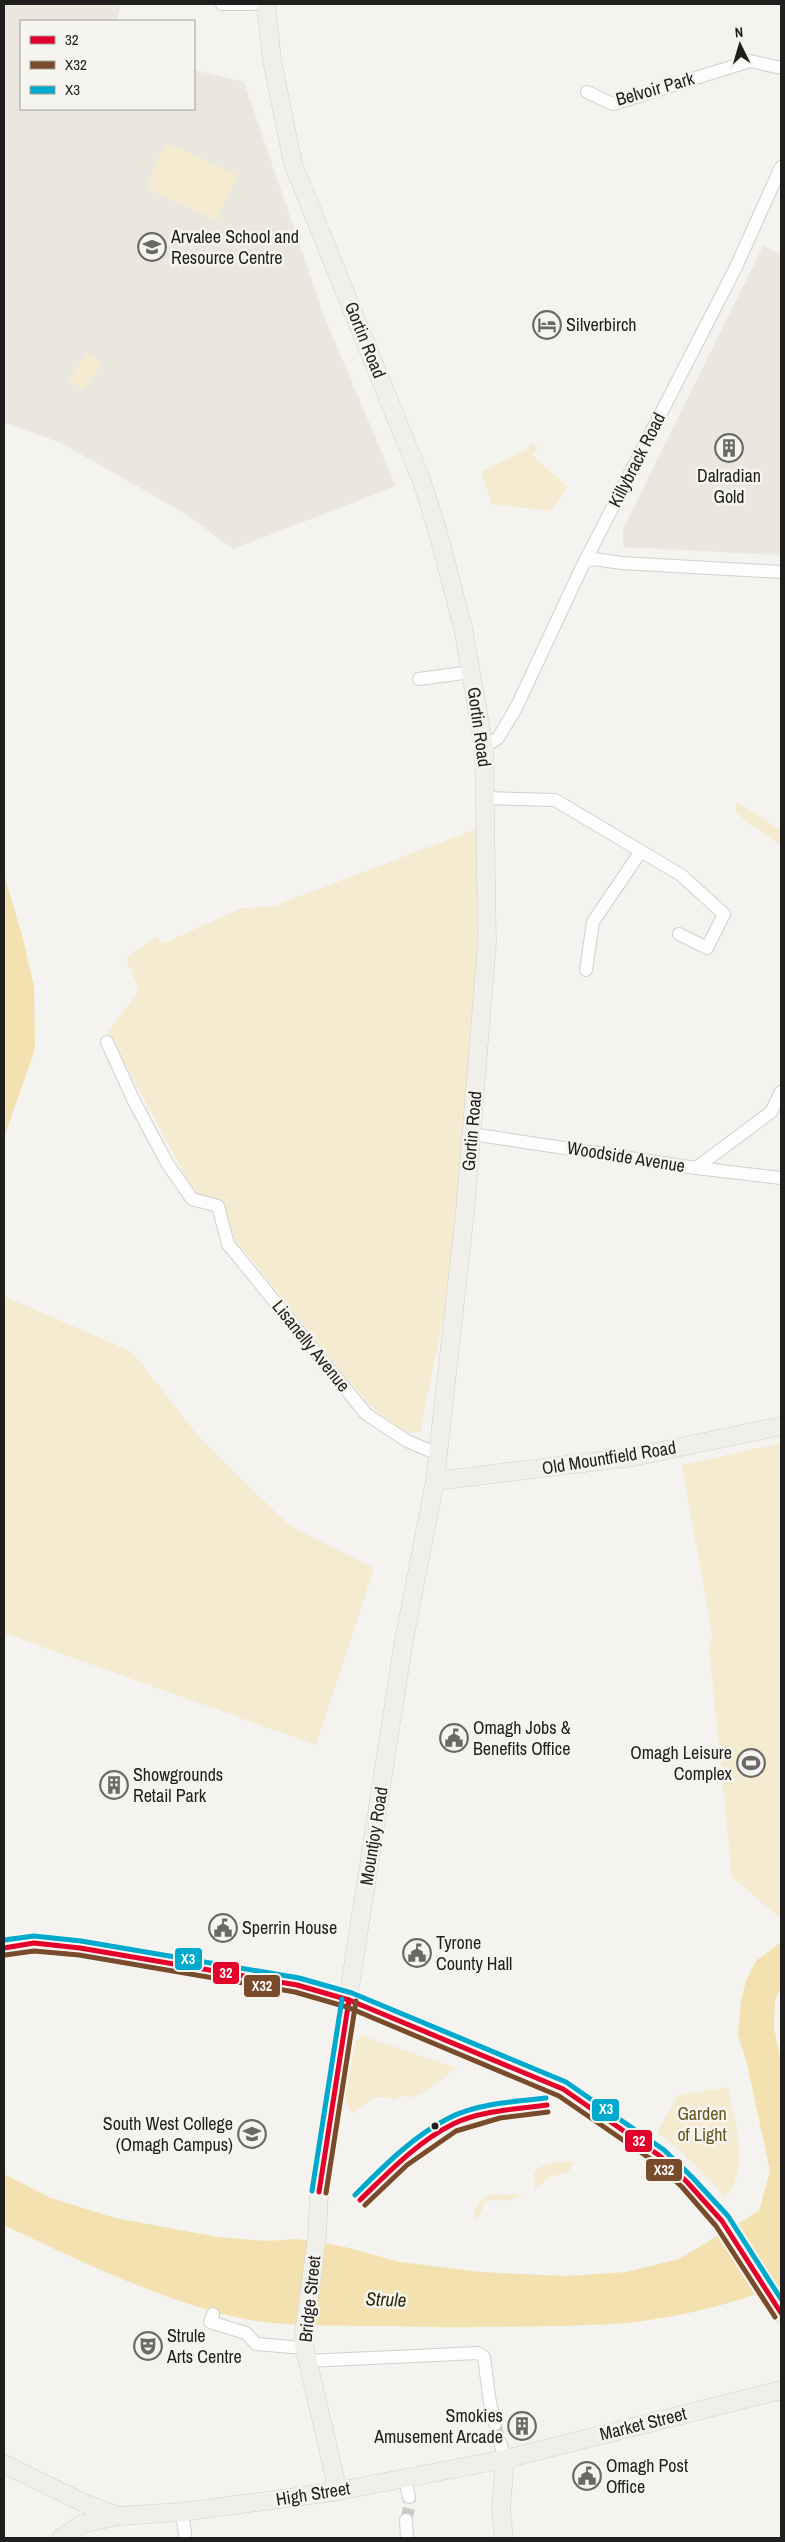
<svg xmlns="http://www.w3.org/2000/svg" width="785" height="2542" viewBox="0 0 785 2542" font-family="'Archivo Narrow',sans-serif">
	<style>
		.built { fill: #e9e7de }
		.green { fill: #f5ebd0 }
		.water { fill: #f3e2b0 }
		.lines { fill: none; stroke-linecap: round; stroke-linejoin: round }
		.street-tunnel { stroke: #cac9c6; stroke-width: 12; stroke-dasharray: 12 6; stroke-linecap: butt }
		.street-casing { stroke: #d0d0cd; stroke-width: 14 }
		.secondary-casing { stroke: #d0d0cd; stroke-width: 19 }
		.street { stroke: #fdfdfd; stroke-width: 12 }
		.secondary { stroke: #f1efe9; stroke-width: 18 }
		.bus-1-casing { stroke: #f6f4ee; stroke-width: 9 }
		.bus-2-casing { stroke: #f6f4ee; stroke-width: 9 }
		.bus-3-casing { stroke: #f6f4ee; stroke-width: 9 }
		.bus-1 { stroke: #e4002b; stroke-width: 5 }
		.bus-2 { stroke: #7a4b2a; stroke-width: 5 }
		.bus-3 { stroke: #00a9ce; stroke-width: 5 }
		.bus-dot { fill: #201f1d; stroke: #f6f4ee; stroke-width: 2 }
		.labels { text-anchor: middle; stroke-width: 5; stroke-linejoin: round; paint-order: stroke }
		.street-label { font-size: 18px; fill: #201f1d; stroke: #f6f4ee }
		.poi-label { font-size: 18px; fill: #201f1d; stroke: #f6f4ee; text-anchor: start }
		.park-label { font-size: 18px; fill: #645420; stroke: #f6f4ee }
		.water-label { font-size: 19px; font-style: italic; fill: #322809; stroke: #f6f4ee }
		.line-badge { stroke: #f6f4ee; stroke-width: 2 }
		.badge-label { font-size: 14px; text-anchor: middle; font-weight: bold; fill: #fff }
	</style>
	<rect width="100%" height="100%" fill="#f4f3f0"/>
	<!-- built -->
	<g class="built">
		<polygon points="4,4 121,4 117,21 21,21 21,109 194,109 194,70 244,82 325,319 396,486 233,549 186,514 61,443 4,422"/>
		<polygon points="763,246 781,254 781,555 623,547 623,529"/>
	</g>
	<!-- green -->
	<g class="green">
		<polygon points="166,143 237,175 216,220 146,188"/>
		<polygon points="88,353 102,363 82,390 68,380"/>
		<polygon points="532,444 538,446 532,455 568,487 551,511 492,504 481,472 526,450"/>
		<polygon points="736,801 781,830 781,846 736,813"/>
		<polygon points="487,825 465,1212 420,1432 405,1433 368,1404 234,1238 221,1201 195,1194 108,1032 139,991 126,958 157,937 164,943 242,908 274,906"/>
		<polygon points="4,1296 132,1352 203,1442 290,1526 374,1568 316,1745 4,1633"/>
		<polygon points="781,1443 781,1919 732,1877 709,1648 712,1634 682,1465"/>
		<polygon points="362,2036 457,2068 423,2092 410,2098 404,2095 393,2101 391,2098 376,2097 352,2113 345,2099 355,2042"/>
		<path d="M 728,2087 C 734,2118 751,2172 725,2197 L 682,2152 L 657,2132 L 678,2095 Z"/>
		<path d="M 575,2161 L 568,2172 L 549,2177 L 535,2190 L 534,2172 C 547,2161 559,2162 575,2161 Z"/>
		<path d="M 492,2194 L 521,2195 C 506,2205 499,2197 485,2202 L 480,2215 L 474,2219 C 475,2205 478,2200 492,2194 Z"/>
	</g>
	<!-- water -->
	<g class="water">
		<polygon points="4,874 23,939 34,986 35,1049 4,1138"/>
		<path d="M 781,1942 L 781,1987 L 775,2000 L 774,2027 L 781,2063 L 781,2286 C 738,2301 695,2314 649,2320 C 619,2325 588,2325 557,2326 C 500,2327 444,2328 388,2326 C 340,2325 282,2328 235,2317 C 155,2298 78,2260 4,2225 L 4,2174 L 51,2198 L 115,2218 L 218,2237 L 266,2241 L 297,2239 L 341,2246 L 400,2262 L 480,2272 L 565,2276 L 626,2272 L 679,2259 L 759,2211 L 770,2171 L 747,2064 L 738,2035 L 741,2000 L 746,1981 L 756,1961 Z"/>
	</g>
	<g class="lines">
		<!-- street-tunnel -->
		<g class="street-tunnel">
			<polyline points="495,2424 500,2442"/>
			<polyline points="406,2520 410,2504 409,2497"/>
		</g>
		<defs>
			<g id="street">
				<polyline points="222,4 254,4"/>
				<polyline points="587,92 613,104 750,61 781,68"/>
				<polyline points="585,561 595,559 621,563 781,572"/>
				<polyline points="419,679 471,672"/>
				<polyline points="484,747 498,738 516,708 581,569 736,267 781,167"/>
				<polyline points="486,798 555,800 681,875 724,914 707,948 679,934"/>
				<polyline points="586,970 593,922 641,851"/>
				<polyline points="107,1042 133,1099 167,1163 192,1199 218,1206 228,1244 366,1414 407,1441 438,1454"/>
				<polyline points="472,1134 696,1168 781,1178"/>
				<polyline points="696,1168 771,1112 781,1092"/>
				<polyline points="213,2314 210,2322 246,2333 256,2344 304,2348"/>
				<polyline points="307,2361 478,2353 484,2357 490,2403 495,2424"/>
				<polyline points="500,2442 505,2459"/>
				<polyline points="405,2478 409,2497"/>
				<polyline points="182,2512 185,2534"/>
				<polyline points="406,2520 407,2538"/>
			</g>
			<g id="secondary">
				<polyline points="266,4 272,60 293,164 422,482 437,529 463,628 484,747 487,943 465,1212 435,1481 404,1640 331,2108 319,2192 317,2236 303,2341 335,2478 333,2492"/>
				<polyline points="435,1481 633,1457 781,1426"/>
				<polyline points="4,1948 34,1943 80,1948 297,1985 349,2000 563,2089 660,2156 687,2182 722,2221 781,2313"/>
				<polyline points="4,2464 86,2504 118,2516"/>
				<polyline points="61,2538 82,2524 118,2516 182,2512 333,2492 505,2459 781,2390"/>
				<polyline points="504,2538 501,2510 505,2459"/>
			</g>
		</defs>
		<!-- street casing -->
		<use href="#street" class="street-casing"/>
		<!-- secondary casing -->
		<use href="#secondary" class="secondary-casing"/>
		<!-- street -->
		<use href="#street" class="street"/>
		<!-- secondary -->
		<use href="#secondary" class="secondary"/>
		<defs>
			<g id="bus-1">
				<polyline points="4,1948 34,1943 80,1948 297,1985 349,2000 563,2089 660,2156 687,2182 722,2221 781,2313"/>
				<polyline points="319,2192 349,2000"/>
				<path d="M 360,2200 C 388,2173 417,2142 453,2124 C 479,2111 517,2109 547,2105"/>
			</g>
			<g id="bus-2">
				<polyline points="5,1955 34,1951 79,1955 295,1992 347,2007 559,2096 655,2162 682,2187 716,2226 775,2317"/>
				<polyline points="326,2193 356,2001"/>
				<polyline points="365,2205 407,2165 456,2131 500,2118 548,2112"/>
			</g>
			<g id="bus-3">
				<polyline points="4,1940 34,1936 81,1941 299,1978 352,1993 566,2082 664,2150 692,2177 728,2216 781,2299"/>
				<polyline points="312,2191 342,1999"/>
				<path d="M 355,2195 C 383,2167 413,2136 449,2118 C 476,2104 516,2101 546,2098"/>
			</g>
		</defs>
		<!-- bus-1 casing -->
		<use href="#bus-1" class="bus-1-casing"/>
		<!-- bus-2 casing -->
		<use href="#bus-2" class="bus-2-casing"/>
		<!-- bus-3 casing -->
		<use href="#bus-3" class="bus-3-casing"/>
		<!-- bus-1 -->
		<use href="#bus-1" class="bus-1"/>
		<!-- bus-2 -->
		<use href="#bus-2" class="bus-2"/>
		<!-- bus-3 -->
		<use href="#bus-3" class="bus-3"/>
	</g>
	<!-- icons -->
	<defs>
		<symbol id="school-ring" viewBox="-11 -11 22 22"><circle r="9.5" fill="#f6f4ee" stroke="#6a6967" stroke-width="1.5"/><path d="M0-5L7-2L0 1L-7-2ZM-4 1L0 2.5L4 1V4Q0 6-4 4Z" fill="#6a6967"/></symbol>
		<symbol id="hotel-ring" viewBox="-11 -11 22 22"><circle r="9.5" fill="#f6f4ee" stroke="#6a6967" stroke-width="1.5"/><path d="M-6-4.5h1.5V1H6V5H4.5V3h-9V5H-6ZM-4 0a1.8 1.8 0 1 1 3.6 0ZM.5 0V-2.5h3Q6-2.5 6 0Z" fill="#6a6967"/></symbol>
		<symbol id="building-ring" viewBox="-11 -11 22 22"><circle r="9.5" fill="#f6f4ee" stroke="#6a6967" stroke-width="1.5"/><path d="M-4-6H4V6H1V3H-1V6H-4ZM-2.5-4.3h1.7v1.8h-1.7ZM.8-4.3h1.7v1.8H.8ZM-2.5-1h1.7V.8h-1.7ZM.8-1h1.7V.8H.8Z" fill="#6a6967"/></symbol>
		<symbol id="civic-ring" viewBox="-11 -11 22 22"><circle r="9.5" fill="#f6f4ee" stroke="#6a6967" stroke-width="1.5"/><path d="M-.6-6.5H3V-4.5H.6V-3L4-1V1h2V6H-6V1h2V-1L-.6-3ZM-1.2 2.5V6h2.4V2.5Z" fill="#6a6967"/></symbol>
		<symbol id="stadium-ring" viewBox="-11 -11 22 22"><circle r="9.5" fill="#f6f4ee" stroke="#6a6967" stroke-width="1.5"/><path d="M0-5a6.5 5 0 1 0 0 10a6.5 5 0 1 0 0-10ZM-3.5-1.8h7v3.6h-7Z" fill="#6a6967"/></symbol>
		<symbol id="university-ring" viewBox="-11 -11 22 22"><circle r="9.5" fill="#f6f4ee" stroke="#6a6967" stroke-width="1.5"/><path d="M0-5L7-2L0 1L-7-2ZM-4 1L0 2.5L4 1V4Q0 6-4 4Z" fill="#6a6967"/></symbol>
		<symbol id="theatre-ring" viewBox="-11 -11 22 22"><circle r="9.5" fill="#f6f4ee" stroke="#6a6967" stroke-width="1.5"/><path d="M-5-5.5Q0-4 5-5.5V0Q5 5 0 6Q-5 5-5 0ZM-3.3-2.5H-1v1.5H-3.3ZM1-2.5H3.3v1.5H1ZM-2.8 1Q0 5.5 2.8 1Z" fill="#6a6967"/></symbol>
	</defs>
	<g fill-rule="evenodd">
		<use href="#school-ring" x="136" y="231" width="32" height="32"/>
		<use href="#hotel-ring" x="531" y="309" width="32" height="32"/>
		<use href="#building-ring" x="713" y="432" width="32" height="32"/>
		<use href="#civic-ring" x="438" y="1722" width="32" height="32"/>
		<use href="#stadium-ring" x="735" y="1747" width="32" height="32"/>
		<use href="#building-ring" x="98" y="1769" width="32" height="32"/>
		<use href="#civic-ring" x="207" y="1912" width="32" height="32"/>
		<use href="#civic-ring" x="401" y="1937" width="32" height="32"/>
		<use href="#university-ring" x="236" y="2118" width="32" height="32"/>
		<use href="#theatre-ring" x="132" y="2330" width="32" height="32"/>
		<use href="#building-ring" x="506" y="2410" width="32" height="32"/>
		<use href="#civic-ring" x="571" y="2460" width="32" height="32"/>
	</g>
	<!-- markers -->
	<circle class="bus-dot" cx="435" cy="2126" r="4.5"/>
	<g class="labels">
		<!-- street labels -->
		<g class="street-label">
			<text transform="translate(655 89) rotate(-16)" y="6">Belvoir Park</text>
			<text transform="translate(365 340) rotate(68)" y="6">Gortin Road</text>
			<text transform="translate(637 460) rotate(-63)" y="6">Killybrack Road</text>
			<text transform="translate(479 727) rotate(82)" y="6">Gortin Road</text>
			<text transform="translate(472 1131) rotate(-85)" y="6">Gortin Road</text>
			<text transform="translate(626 1157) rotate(9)" y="6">Woodside Avenue</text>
			<text transform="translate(311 1346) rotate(51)" y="6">Lisanelly Avenue</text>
			<text transform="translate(609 1458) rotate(-9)" y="6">Old Mountfield Road</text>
			<text transform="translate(374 1836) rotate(-81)" y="6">Mountjoy Road</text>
			<text transform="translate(310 2299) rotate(-84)" y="6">Bridge Street</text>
			<text transform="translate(643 2424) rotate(-14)" y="6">Market Street</text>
			<text transform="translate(313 2494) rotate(-9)" y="6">High Street</text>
		</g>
		<!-- poi labels -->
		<g class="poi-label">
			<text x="171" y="243">Arvalee School and<tspan x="171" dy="21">Resource Centre</tspan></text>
			<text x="566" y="331">Silverbirch</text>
			<text x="729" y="482" text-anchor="middle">Dalradian<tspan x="729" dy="21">Gold</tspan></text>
			<text x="473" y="1734">Omagh Jobs &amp;<tspan x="473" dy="21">Benefits Office</tspan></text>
			<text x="732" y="1759" text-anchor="end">Omagh Leisure<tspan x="732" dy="21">Complex</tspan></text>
			<text x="133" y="1781">Showgrounds<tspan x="133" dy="21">Retail Park</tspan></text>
			<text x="242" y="1934">Sperrin House</text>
			<text x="436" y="1949">Tyrone<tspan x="436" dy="21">County Hall</tspan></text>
			<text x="233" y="2130" text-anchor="end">South West College<tspan x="233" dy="21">(Omagh Campus)</tspan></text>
			<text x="167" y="2342">Strule<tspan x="167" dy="21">Arts Centre</tspan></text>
			<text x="503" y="2422" text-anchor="end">Smokies<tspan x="503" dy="21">Amusement Arcade</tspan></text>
			<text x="606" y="2472">Omagh Post<tspan x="606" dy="21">Office</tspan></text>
		</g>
		<!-- park labels -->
		<g class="park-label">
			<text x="702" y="2120">Garden<tspan x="702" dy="21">of Light</tspan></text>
		</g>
		<!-- water labels -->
		<g class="water-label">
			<text transform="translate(386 2299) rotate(2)" y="7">Strule</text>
		</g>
	</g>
	<g class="line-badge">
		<rect x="174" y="1947" width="29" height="24" rx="5" fill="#00a9ce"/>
		<rect x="212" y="1961" width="28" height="24" rx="5" fill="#e4002b"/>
		<rect x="243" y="1974" width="38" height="24" rx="5" fill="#7a4b2a"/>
		<rect x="591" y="2098" width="29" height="24" rx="5" fill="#00a9ce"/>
		<rect x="624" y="2129" width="29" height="24" rx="5" fill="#e4002b"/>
		<rect x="645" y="2158" width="38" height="24" rx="5" fill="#7a4b2a"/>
	</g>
	<g class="badge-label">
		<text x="188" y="1964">X3</text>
		<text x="226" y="1978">32</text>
		<text x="262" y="1991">X32</text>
		<text x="606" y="2114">X3</text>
		<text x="639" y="2146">32</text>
		<text x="664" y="2175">X32</text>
	</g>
	<!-- border -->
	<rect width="785" height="2542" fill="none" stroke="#201f1d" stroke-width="10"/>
	<!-- legend -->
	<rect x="20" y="20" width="175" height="90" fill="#f6f4ee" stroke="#a09f9a"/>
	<rect x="30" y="36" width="25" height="8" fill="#e4002b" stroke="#a09f9a"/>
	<text x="65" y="45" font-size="15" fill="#201f1d">32</text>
	<rect x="30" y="61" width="25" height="8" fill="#7a4b2a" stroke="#a09f9a"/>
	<text x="65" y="70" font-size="15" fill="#201f1d">X32</text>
	<rect x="30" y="86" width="25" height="8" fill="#00a9ce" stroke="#a09f9a"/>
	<text x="65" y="95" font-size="15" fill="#201f1d">X3</text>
	<!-- north arrow -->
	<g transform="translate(740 45) rotate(355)" stroke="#f6f4ee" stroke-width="4" paint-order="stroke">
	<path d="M0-4L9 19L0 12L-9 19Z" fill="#201f1d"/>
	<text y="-8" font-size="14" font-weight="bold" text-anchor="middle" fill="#201f1d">N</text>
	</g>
</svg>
